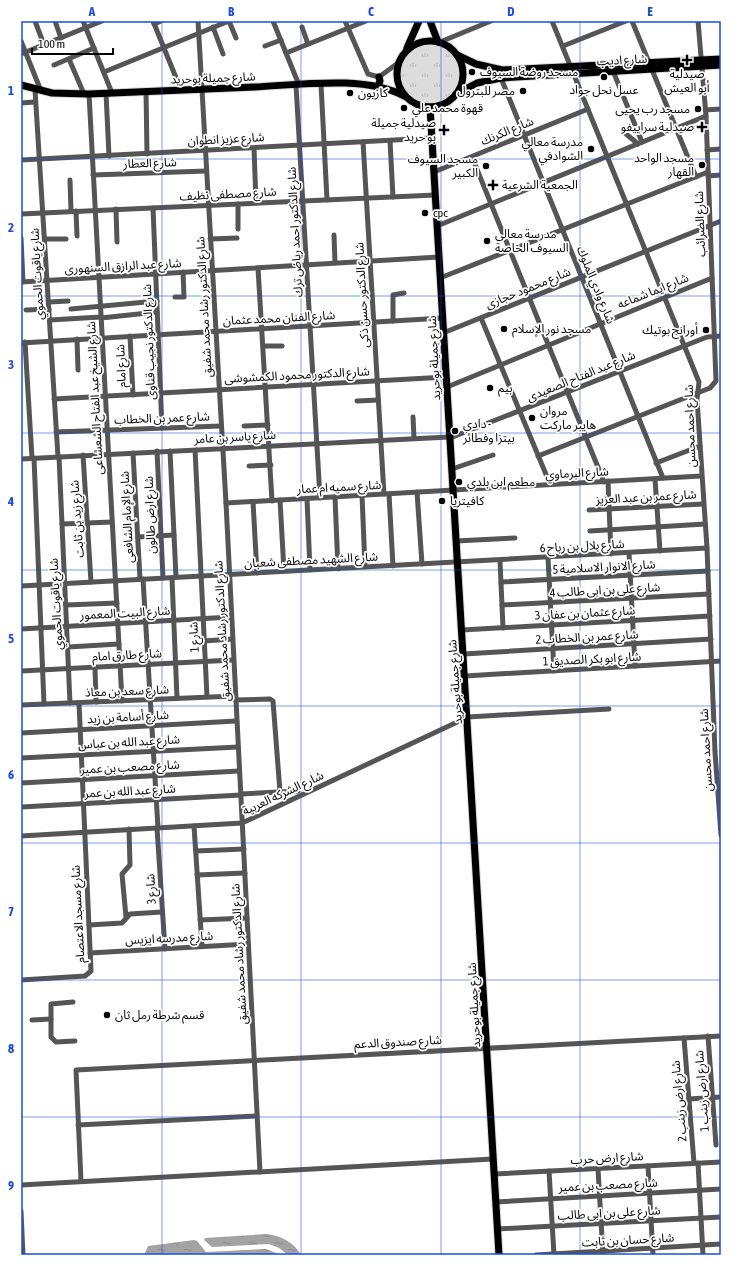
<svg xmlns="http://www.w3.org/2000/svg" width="742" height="1276" viewBox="0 0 742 1276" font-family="'Asap Condensed','Noto Sans Arabic',sans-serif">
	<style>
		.grass { fill: url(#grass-tufts) }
		.water { fill: url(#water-ripples) }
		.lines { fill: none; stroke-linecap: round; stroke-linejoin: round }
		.major-casing { stroke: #dbdbdb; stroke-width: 9 }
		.minor { stroke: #555; stroke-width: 5 }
		.major { stroke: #000; stroke-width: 7 }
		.grid { fill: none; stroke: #1d4ed8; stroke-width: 1; stroke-opacity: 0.55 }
		.poi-dot { fill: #000; stroke: #fff; stroke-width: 1.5 }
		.labels { text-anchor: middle; stroke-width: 3.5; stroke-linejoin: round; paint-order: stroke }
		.street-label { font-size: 12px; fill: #000; stroke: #fff }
		.poi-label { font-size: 12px; fill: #000; stroke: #fff; text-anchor: start }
		.neatline { fill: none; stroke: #1d4ed8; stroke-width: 1.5 }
		.grid-label { font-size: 13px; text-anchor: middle; font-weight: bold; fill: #1d4ed8 }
	</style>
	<defs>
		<pattern id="grass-tufts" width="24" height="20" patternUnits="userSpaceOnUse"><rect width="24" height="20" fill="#dcdcdc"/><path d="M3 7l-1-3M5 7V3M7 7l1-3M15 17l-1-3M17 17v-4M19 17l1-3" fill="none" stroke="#bbb"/></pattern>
		<pattern id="water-ripples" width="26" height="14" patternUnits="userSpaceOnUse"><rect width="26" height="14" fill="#a3a3a3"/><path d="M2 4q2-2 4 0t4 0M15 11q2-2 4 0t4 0" fill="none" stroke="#8b8b8b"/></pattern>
	</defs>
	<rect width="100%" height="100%" fill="#fff"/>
	<!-- grass -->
	<circle class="grass" cx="429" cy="74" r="30"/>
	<!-- water -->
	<g class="water">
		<path d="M 267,1234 C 281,1236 294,1242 301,1255 L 288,1255 L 279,1248 L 269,1244 L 212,1247 L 204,1240 L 205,1238 Z"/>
		<polygon points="194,1240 197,1241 206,1252 266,1249 281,1255 144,1255 148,1246"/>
	</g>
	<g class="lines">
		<defs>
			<g id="major">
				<polyline points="430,21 438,42"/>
				<circle cx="430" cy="74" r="33"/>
				<polyline points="407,48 419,21"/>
				<polyline points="457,55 476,64 502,70 721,59"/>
				<path d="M 21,85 L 52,93 L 89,94 C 144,92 199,89 254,87 C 298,85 365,75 404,96"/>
				<polyline points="378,86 380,81 379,77"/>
				<polyline points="456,94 477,83 501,78 721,65"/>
				<polyline points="430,107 499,1255"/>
			</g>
		</defs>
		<!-- major casing -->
		<use href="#major" class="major-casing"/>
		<!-- minor -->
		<g class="minor">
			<polyline points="35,21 44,45"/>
			<polyline points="55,21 61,38"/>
			<polyline points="83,21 112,93"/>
			<polyline points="153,21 181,90"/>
			<polyline points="198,21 226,503 260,1172"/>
			<polyline points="229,21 236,38"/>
			<polyline points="273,21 299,85"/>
			<polyline points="345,21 368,74 379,77 398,63"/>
			<polyline points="552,21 699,382 697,399 707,548 715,752 721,835"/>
			<polyline points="632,21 696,177"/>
			<polyline points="154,24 161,21"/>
			<polyline points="213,27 223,54"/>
			<polyline points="302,27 308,44"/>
			<polyline points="21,41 41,91"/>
			<polyline points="440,42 491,21"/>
			<polyline points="265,46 281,40"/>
			<polyline points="563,46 626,21"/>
			<polyline points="286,53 366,21"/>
			<polyline points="21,54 102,21"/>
			<polyline points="69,59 84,94"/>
			<polyline points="54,65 94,48"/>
			<polyline points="613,71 642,142"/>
			<polyline points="104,72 229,21"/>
			<polyline points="501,78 663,478"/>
			<polyline points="321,84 327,200"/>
			<polyline points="296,85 320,498"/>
			<polyline points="35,90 58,457"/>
			<polyline points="146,91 147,154"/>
			<polyline points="106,93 109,156"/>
			<polyline points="89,94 122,701"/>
			<polyline points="21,103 35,102"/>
			<polyline points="705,110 721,109"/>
			<polyline points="625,133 638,144"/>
			<polyline points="390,141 393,197"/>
			<polyline points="363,142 384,494"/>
			<polyline points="254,148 256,203"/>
			<polyline points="707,150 721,149"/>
			<polyline points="472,157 604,482"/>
			<polyline points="21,160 432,138"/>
			<polyline points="434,172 588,109"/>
			<polyline points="93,175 206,171"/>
			<polyline points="708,176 721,175"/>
			<polyline points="70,180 71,211"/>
			<polyline points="238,204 238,229"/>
			<polyline points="153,208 162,428"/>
			<polyline points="116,209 117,242"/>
			<polyline points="76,211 77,236"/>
			<polyline points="21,214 435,195"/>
			<polyline points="437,226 706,116"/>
			<polyline points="334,235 335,263"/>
			<polyline points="21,238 23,282"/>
			<polyline points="45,239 66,239"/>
			<polyline points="210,239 237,238"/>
			<polyline points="258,268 272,501"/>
			<polyline points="440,278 708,172"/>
			<polyline points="21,282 439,257"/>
			<polyline points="175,297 184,297 183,272"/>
			<polyline points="49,302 68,301"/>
			<polyline points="71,309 157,301"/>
			<polyline points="26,310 49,309"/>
			<polyline points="101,318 157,312"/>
			<polyline points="481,318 550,484"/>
			<polyline points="50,320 101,317"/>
			<polyline points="393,321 393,295 404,293"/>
			<polyline points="443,333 721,221"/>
			<polyline points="130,336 133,395"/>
			<polyline points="77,339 78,370"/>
			<polyline points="25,342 32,458"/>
			<polyline points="21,343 443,318"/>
			<polyline points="263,346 282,346"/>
			<polyline points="447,387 712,278"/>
			<polyline points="54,399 446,377"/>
			<polyline points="357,401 378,400"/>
			<polyline points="413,417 414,438"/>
			<polyline points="244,426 268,425"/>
			<polyline points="56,432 221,426"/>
			<polyline points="450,438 707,337 721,336"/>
			<polyline points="195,449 207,697"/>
			<polyline points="157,451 163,578"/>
			<polyline points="170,451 176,577"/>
			<polyline points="133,453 140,579"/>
			<polyline points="83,455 91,582"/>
			<polyline points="538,456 710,388 716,381 706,116 698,21"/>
			<polyline points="59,457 70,703"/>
			<polyline points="34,458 44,704"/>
			<polyline points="21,459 449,437"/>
			<polyline points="656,463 700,446"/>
			<polyline points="249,466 271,465"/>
			<polyline points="452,469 493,455"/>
			<polyline points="655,479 660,551"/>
			<polyline points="608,481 611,554"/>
			<polyline points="417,492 422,564"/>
			<polyline points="389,494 393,566"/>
			<polyline points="362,495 365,567"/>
			<polyline points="335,497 338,569"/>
			<polyline points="307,499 310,570"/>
			<polyline points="280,500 284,571"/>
			<polyline points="253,502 257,573"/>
			<polyline points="226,503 701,476"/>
			<polyline points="589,510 703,504"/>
			<polyline points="62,524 112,522"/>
			<polyline points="590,531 705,524"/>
			<polyline points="138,537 174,535"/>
			<polyline points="456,541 515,538"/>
			<polyline points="629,553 635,666"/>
			<polyline points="548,558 554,671"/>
			<polyline points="500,561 503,628"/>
			<polyline points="172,578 177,698"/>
			<polyline points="143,579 158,828"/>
			<polyline points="501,582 708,571"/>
			<polyline points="21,586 707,548"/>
			<polyline points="66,605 117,603"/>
			<polyline points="502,605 709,594"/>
			<polyline points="21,629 231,617"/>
			<polyline points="462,630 710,616"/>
			<polyline points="204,641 232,639"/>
			<polyline points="68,647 119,644"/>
			<polyline points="464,654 711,639"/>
			<polyline points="95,667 96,702"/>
			<polyline points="21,671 233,660"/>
			<polyline points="465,676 721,661"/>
			<polyline points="235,700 270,699 273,701 280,792"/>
			<polyline points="21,705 235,696"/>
			<polyline points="21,733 236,721"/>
			<polyline points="21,758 238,747"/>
			<polyline points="21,783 239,771"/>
			<polyline points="241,794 298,791"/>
			<polyline points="21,807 241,795"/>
			<polyline points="194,826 202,946"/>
			<polyline points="157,828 165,949"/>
			<polyline points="21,836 242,823 468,717 609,709"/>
			<polyline points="196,851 244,849"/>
			<polyline points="197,875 245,873"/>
			<polyline points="126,917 122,874 130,865 129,829"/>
			<polyline points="200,920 247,918"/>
			<polyline points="89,925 122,923 130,914 162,912"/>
			<polyline points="90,953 248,944"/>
			<polyline points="21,980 85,976 91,971 79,703"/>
			<polyline points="73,1002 51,1004 51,1037 56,1042 75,1041"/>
			<polyline points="32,1020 51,1019"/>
			<polyline points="708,1036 716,1145"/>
			<polyline points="684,1038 694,1163"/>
			<polyline points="689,1099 721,1097"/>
			<polyline points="78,1125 257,1116"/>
			<polyline points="698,1163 703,1255"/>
			<polyline points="648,1166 653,1255"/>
			<polyline points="598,1169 603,1255"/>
			<polyline points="549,1171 554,1255"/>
			<polyline points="494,1174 721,1162"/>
			<polyline points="81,1181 76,1070 721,1036"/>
			<polyline points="21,1185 493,1159"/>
			<polyline points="496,1202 721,1189"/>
			<polyline points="21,1211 23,1255"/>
			<polyline points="497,1229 721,1217"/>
			<polyline points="536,1255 721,1244"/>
		</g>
		<!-- major -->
		<use href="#major" class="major"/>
	</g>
	<!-- grid -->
	<path class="grid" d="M 162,21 L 162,1255M 301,21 L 301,1255M 441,21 L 441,1255M 580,21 L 580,1255M 21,159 L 721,159M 21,296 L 721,296M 21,433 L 721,433M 21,570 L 721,570M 21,706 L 721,706M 21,843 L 721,843M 21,980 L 721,980M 21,1117 L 721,1117"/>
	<!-- markers -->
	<g class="poi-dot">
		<path d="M685 54h4v4h4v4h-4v4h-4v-4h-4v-4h4z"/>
		<circle cx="472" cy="72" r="4"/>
		<circle cx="604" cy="77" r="4"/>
		<circle cx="523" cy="91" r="4"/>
		<circle cx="350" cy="93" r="4"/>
		<circle cx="404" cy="108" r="4"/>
		<circle cx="698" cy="109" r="4"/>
		<path d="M700 121h4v4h4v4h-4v4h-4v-4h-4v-4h4z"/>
		<path d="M442 124h4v4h4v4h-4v4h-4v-4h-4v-4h4z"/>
		<circle cx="591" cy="149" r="4"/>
		<circle cx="702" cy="165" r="4"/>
		<circle cx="486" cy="166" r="4"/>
		<path d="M491 179h4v4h4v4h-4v4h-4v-4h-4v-4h4z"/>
		<circle cx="425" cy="213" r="4"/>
		<circle cx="487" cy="241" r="4"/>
		<circle cx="504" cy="329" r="4"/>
		<circle cx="706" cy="330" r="4"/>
		<circle cx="490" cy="388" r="4"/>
		<circle cx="532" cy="418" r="4"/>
		<circle cx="455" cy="431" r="4"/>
		<circle cx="459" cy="482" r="4"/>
		<circle cx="442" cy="501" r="4"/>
		<circle cx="107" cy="1015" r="4"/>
	</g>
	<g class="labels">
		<!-- street labels -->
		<g class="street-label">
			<text transform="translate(622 60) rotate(-3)" y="4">شارع اديب</text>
			<text transform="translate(213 78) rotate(-2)" y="4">شارع جميلة بوحريد</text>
			<text transform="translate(507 131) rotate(-22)" y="4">شارع الكرنك</text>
			<text transform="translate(226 139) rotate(-3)" y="4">شارع عزيز انطوان</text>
			<text transform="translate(150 163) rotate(-2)" y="4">شارع العطار</text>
			<text transform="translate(228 194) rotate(-3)" y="4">شارع مصطفى نظيف</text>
			<text transform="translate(700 224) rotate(-92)" y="4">شارع الضرائب</text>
			<text transform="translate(295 232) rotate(-93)" y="4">شارع الدكتور احمد رياض ترك</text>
			<text transform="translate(123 266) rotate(-3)" y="4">شارع عبد الرازق السنهورى</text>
			<text transform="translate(37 274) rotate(-93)" y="4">شارع ياقوت الحموي</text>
			<text transform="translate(596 285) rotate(68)" y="4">شارع وادي الملوك</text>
			<text transform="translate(528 288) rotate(-22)" y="4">شارع محمود حجازى</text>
			<text transform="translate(653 291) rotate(-22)" y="4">شارع ايما شماعه</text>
			<text transform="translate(362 295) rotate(-93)" y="4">شارع الدكتور حسن ذكى</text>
			<text transform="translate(204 307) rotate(-93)" y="4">شارع الدكتور رشاد محمد شفيق</text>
			<text transform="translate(279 318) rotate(-3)" y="4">شارع الفنان محمد عثمان</text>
			<text transform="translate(149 342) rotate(-92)" y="4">شارع الدكتور نجيب قناوى</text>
			<text transform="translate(434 358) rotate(-93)" y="4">شارع جميلة بوحريد</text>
			<text transform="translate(121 366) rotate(-92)" y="4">شارع امام</text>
			<text transform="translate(297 375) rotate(-3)" y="4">شارع الدكتور محمود الكمشوشى</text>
			<text transform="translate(581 376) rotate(-22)" y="4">شارع عبد الفتاح الصعيدى</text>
			<text transform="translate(95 398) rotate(-93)" y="4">شارع الشيخ عبد الفتاح الشعشاعى</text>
			<text transform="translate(162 418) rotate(-2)" y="4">شارع عمر بن الخطاب</text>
			<text transform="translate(690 426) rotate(-92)" y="4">شارع احمد محسن</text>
			<text transform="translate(235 437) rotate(-3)" y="4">شارع ياسر بن عامر</text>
			<text transform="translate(577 473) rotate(-3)" y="4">شارع البرماوي</text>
			<text transform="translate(339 487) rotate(-3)" y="4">شارع سميه ام عمار</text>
			<text transform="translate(646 497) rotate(-3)" y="4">شارع عمر بن عبد العزيز</text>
			<text transform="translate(150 515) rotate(-92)" y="4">شارع ارض طالون</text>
			<text transform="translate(127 517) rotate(-93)" y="4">شارع الإمام الشافعى</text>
			<text transform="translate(77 519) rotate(-94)" y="4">شارع زيد بن ثابت</text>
			<text transform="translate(582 546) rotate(-3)" y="4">شارع بلال بن رباح 6</text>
			<text transform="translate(311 560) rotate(-3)" y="4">شارع الشهيد مصطفى شعبان</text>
			<text transform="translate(604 567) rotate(-3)" y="4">شارع الانوار الاسلامية 5</text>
			<text transform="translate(605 590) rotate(-3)" y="4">شارع على بن ابى طالب 4</text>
			<text transform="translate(56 604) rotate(-93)" y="4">شارع ياقوت الحموي</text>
			<text transform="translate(125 613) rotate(-3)" y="4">شارع البيت المعمور</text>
			<text transform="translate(585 613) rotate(-3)" y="4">شارع عثمان بن عفان 3</text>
			<text transform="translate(222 631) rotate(-93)" y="4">شارع الدكتور رشاد محمد شفيق</text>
			<text transform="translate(194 637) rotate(-93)" y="4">شارع 1</text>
			<text transform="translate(587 637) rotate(-3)" y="4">شارع عمر بن الخطاب 2</text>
			<text transform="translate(127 655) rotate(-3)" y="4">شارع طارق امام</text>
			<text transform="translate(592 659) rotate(-3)" y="4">شارع ابو بكر الصديق 1</text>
			<text transform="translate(455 682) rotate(-94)" y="4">شارع جميلة بوحريد</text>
			<text transform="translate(127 691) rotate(-2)" y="4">شارع سعد بن معاذ</text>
			<text transform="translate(128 717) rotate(-3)" y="4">شارع أسامة بن زيد</text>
			<text transform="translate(129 742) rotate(-3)" y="4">شارع عبد الله بن عباس</text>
			<text transform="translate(706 750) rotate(-93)" y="4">شارع احمد محسن</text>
			<text transform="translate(130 767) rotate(-3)" y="4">شارع مصعب بن عمير</text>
			<text transform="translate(130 791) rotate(-3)" y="4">شارع عبد الله بن عمر</text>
			<text transform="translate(283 793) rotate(-25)" y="4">شارع الشركه العربية</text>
			<text transform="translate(151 889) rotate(-93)" y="4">شارع 3</text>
			<text transform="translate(78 914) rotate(-93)" y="4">شارع مسجد الاعتصام</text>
			<text transform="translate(169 938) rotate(-3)" y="4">شارع مدرسه ايزيس</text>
			<text transform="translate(239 954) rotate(-93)" y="4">شارع الدكتور رشاد محمد شفيق</text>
			<text transform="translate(474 1005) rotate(-93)" y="4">شارع جميلة بوحريد</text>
			<text transform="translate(398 1042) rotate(-3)" y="4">شارع صندوق الدعم</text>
			<text transform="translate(702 1091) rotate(-94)" y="4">شارع ارض زينب 1</text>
			<text transform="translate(679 1101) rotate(-95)" y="4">شارع ارض زينب 2</text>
			<text transform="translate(607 1158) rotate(-3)" y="4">شارع ارض حرب</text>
			<text transform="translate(608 1185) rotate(-3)" y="4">شارع مصعب بن عمير</text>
			<text transform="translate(609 1213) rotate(-3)" y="4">شارع على بن ابى طالب</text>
			<text transform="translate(628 1240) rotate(-3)" y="4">شارع حسان بن ثابت</text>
		</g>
		<!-- poi labels -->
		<g class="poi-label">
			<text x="480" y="76">مسجد روضة السيوف</text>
			<text x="687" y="78" text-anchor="middle">صيدلية<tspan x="687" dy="14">أبو العيش</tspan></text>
			<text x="604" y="94" text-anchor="middle">عسل نحل جواد</text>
			<text x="515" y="95" text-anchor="end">مصر للبترول</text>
			<text x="358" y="97">كازيون</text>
			<text x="412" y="112">قهوة محمد علي</text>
			<text x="690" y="113" text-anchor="end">مسجد رب يحيى</text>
			<text x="436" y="127" text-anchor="end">صيدلية جميلة<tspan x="436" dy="14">بو حريد</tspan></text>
			<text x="694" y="131" text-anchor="end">صيدلية سراييفو</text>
			<text x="583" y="146" text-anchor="end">مدرسة معالي<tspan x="583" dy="14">الشوادفي</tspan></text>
			<text x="694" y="162" text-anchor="end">مسجد الواحد<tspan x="694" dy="14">القهار</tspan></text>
			<text x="478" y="163" text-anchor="end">مسجد السيوف<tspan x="478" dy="14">الكبير</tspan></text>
			<text x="502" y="189">الجمعية الشرعية</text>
			<text x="433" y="217">cpc</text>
			<text x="495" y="238">مدرسة معالي<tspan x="495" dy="14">السيوف الخاصة</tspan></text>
			<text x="512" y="333">مسجد نور الإسلام</text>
			<text x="698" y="334" text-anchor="end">أورانج بوتيك</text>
			<text x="498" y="392">بيم</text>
			<text x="540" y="415">مروان<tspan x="540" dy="14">هايبر ماركت</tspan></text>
			<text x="463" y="428">دادي -<tspan x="463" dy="14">بيتزا وفطائر</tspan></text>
			<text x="467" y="486">مطعم ابن بلدي</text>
			<text x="450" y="505">كافيتريا</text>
			<text x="115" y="1019">قسم شرطة رمل ثان</text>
		</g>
	</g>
	<!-- border -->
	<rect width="742" height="1276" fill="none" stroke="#ffffff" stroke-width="44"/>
	<!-- scale -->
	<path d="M32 48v6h81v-6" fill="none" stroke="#000000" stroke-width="2"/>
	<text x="38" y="48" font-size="12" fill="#000000" stroke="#ffffff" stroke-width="3" paint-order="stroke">100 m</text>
	<rect x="22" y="22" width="698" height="1232" class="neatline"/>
	<g class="grid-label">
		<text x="92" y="16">A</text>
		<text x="231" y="16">B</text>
		<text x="371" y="16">C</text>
		<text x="511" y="16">D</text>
		<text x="650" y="16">E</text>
		<text x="11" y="95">1</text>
		<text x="11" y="232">2</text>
		<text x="11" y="369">3</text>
		<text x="11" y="506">4</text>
		<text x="11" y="643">5</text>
		<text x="11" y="779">6</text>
		<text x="11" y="916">7</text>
		<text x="11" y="1053">8</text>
		<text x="11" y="1190">9</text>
	</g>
</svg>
